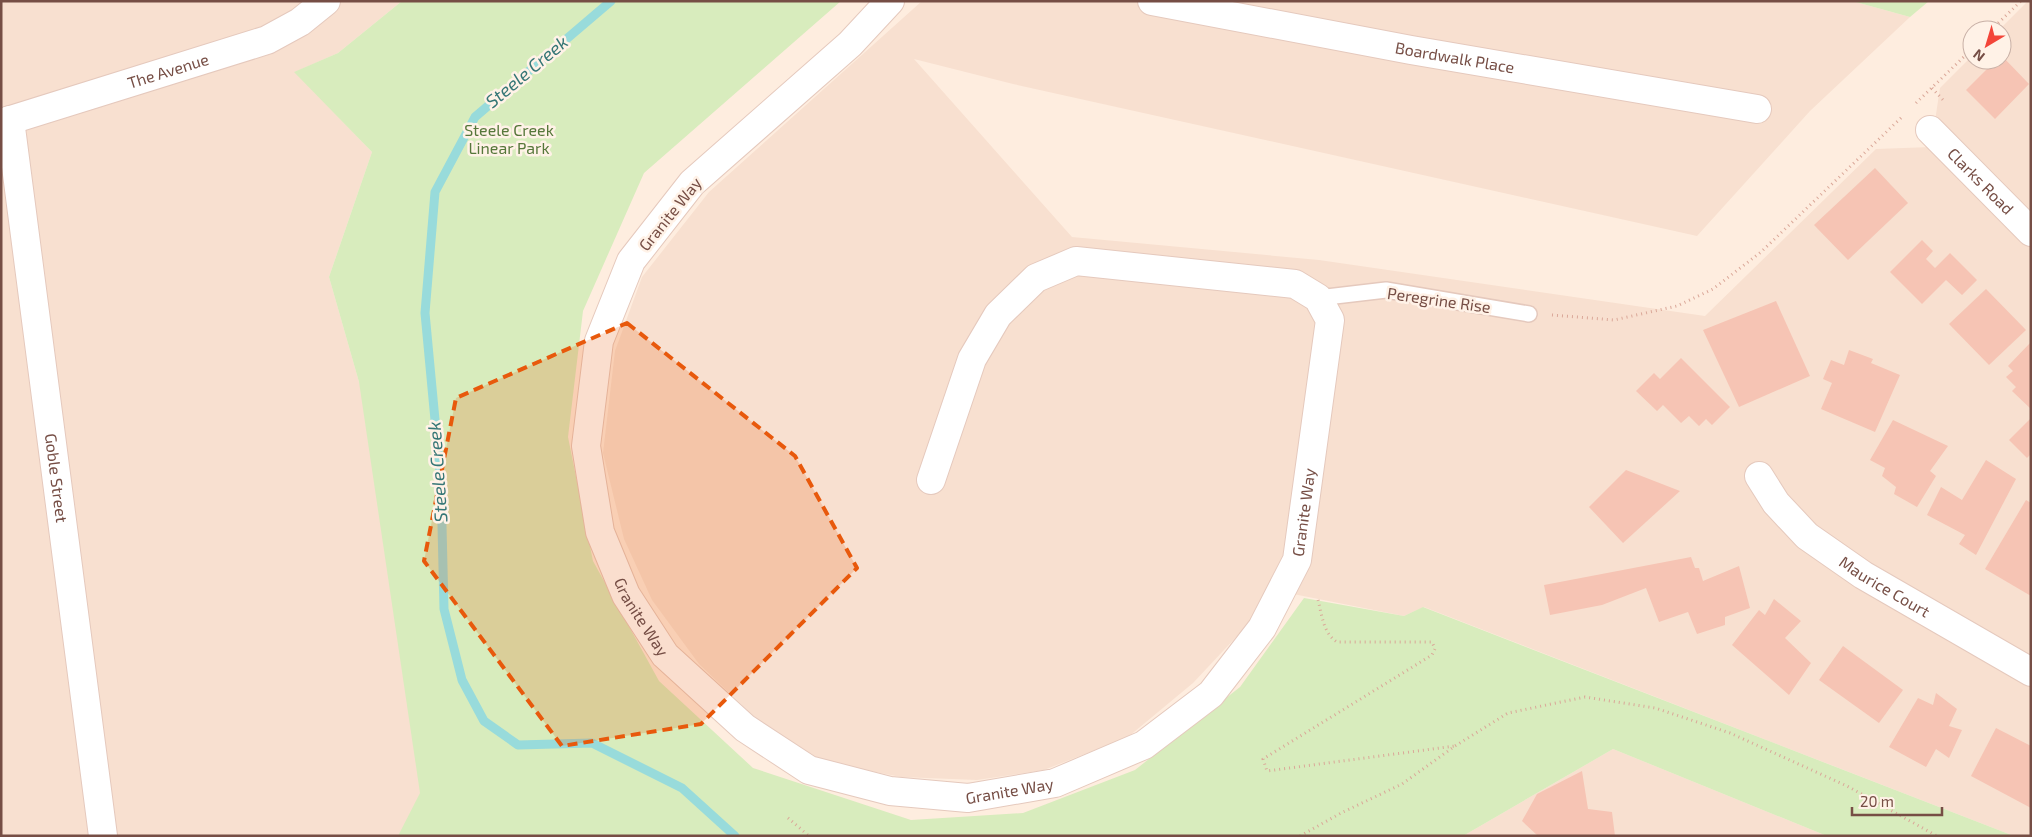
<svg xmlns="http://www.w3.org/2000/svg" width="2032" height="837" viewBox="0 0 2032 837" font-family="'Exo 2',sans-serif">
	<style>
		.residential { fill: #f8e0d0 }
		.green { fill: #d8ecbd }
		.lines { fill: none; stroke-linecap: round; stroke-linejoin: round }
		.stream { stroke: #98dbdb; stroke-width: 9 }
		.building { fill: #f6c4b4 }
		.lane-casing { stroke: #e5c9bd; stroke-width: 18 }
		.street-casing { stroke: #e5c9bd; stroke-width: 30 }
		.path { stroke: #daa798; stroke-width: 3; stroke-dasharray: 1 4; stroke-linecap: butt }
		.lane { stroke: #fff; stroke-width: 15 }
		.street { stroke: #fff; stroke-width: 28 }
		.marked { fill: #e8590c; fill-opacity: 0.2; stroke: #e8590c; stroke-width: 4; stroke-dasharray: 10 6; stroke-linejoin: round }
		.labels { text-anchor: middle; stroke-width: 5; stroke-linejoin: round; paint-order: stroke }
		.street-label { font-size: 16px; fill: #764e45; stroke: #fff2e7 }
		.park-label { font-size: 16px; fill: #56773a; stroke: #fff2e7 }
		.water-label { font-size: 18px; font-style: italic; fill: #357676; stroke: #fff2e7 }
	</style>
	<rect width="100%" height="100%" fill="#feeddf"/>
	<!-- residential -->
	<g class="residential">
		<polygon points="1,1 402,1 338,53 295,72 372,152 329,277 359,382 573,836 1,836"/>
		<polygon points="922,1 1852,1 1910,17 1810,111 1697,236 1013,84 914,59 1072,237 1319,260 1705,316 1876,149 1931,147 1940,88 1972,56 1972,60 2002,60 2002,30 1999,30 2028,1 2031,1 2031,836 2014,836 1424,607 1404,616 1273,590 1239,634 1193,683 1128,737 1044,770 977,780 901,777 824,762 768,730 699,664 652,600 624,539 603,453 615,351 642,277 709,192"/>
		<polygon points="1613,749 1827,836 1463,836"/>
	</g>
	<!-- green -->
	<g class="green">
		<polygon points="402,1 841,1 644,173 583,311 568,437 593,561 659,681 753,768 911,820 1023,813 1135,770 1240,687 1304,598 1404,616 1423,607 2014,836 1827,836 1613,749 1463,836 398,836 420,793 359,382 329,277 372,152 294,72 338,53"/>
		<polygon points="1852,1 1929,1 1910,17"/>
	</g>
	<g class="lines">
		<!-- stream -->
		<polyline class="stream" points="611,1 475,117 435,192 425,313 441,484 444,609 462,680 484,721 518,745 592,743 682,788 735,836"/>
	</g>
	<!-- building -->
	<g class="building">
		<polygon points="2002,56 2029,84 1995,119 1966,90 1996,60 2002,60"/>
		<polygon points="1875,168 1908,203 1848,260 1814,225"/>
		<polygon points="1922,240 1933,251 1926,259 1935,268 1950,253 1977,280 1962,295 1946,280 1922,304 1890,272"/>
		<polygon points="1986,289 2026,330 1989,365 1949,324"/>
		<polygon points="1776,301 1810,376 1739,407 1703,330"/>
		<polygon points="2031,342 2031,409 2012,391 2016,387 2006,377 2013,371 2008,366"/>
		<polygon points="1849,350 1873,359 1871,363 1900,375 1875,432 1821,409 1832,383 1823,379 1831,360 1844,365"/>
		<polygon points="1681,358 1730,407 1712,425 1706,419 1699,426 1689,416 1681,423 1663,405 1657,411 1636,391 1654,373 1660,379"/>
		<polygon points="2031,418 2031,454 2027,458 2009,440"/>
		<polygon points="1893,420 1948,446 1930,471 1936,476 1917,507 1894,494 1896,487 1882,476 1885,468 1870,460"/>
		<polygon points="1986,460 2016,479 1976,555 1959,544 1965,535 1927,515 1941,487 1962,500"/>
		<polygon points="1626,470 1680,491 1623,543 1589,507"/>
		<polygon points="2026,500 2031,503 2031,596 1985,569"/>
		<polygon points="1691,557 1695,568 1699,568 1703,581 1739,566 1750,608 1725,617 1725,625 1697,634 1688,612 1659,622 1646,588 1602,605 1550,615 1544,585"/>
		<polygon points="1774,599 1801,621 1785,638 1811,663 1789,695 1732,645 1759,610 1765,615"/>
		<polygon points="1843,646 1903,690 1879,723 1819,680"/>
		<polygon points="1936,693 1957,709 1949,726 1962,730 1949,758 1936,749 1926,767 1889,747 1918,698 1933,705"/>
		<polygon points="1996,728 2031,746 2031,808 1971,776"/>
		<polygon points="1582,771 1588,809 1612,812 1615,836 1538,836 1522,821 1537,794"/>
	</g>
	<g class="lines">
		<defs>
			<polyline id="lane" points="1318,298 1386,290 1529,314"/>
			<g id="street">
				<path id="s1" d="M 890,1 L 850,44 L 692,183 L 631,261 L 599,341 L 586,446 L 600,532 L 626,595 L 665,655 L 745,728 L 809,770 L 890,791 L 968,798 L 1055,783 L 1144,745 L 1211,694 L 1262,628 L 1297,560 L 1330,320 L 1318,298 L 1295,284 L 1076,261 L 1036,278 L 998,315 L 972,359 L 931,480"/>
				<path id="s2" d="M 1152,1 L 1411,50 L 1757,109"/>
				<path id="s3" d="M 10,120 L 103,836"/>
				<path id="s4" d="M 1,123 L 267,40 L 300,22 L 326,1"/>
				<path id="s5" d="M 1930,130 L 2031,232"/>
				<path id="s6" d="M 1759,476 L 1776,503 L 1807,536 L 1863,575 L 2031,672"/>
			</g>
		</defs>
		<!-- lane casing -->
		<use href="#lane" class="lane-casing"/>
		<!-- street casing -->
		<use href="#street" class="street-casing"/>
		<!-- path -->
		<g class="path">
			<polyline points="1991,30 2021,1"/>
			<polyline points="1932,88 1944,101"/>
			<polyline points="1916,103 1972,49"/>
			<polyline points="1552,315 1614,320 1677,306 1713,289 1761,252 1903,116"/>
			<path d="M 1318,600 C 1322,615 1323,633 1337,642 L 1432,642 L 1435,649 L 1432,655 L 1263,759 L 1267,771 L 1455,746"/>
			<polyline points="788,818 809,836"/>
			<polyline points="1300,836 1341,813 1402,784 1455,746 1508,713 1585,697 1655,708 1730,733 1847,786 1937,836"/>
		</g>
		<!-- lane -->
		<use href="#lane" class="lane"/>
		<!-- street -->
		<use href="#street" class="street"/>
	</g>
	<!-- marked area -->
	<path class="marked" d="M 627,323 L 795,456 L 857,568 L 701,724 L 562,746 L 424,561 L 456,398 Z"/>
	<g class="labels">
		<!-- street labels -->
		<g class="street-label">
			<text dy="6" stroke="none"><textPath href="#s2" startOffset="308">Boardwalk Place</textPath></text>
			<text dy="6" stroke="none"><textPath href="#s4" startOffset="175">The Avenue</textPath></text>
			<text dy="6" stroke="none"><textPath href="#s5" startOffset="72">Clarks Road</textPath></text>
			<text transform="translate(670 214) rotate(-51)" y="6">Granite Way</text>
			<text transform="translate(1439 300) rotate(8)" y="6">Peregrine Rise</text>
			<text dy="6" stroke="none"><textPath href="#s3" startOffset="361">Goble Street</textPath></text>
			<text dy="6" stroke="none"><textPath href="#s1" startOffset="1611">Granite Way</textPath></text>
			<text dy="6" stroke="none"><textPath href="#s6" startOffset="170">Maurice Court</textPath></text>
			<text dy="6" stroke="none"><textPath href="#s1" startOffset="742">Granite Way</textPath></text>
			<text dy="6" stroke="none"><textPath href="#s1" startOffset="1176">Granite Way</textPath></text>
		</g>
		<!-- park labels -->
		<g class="park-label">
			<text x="509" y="136">Steele Creek<tspan x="509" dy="18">Linear Park</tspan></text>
		</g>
		<!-- water labels -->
		<g class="water-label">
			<text transform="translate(527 72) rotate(-40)" y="6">Steele Creek</text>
			<text transform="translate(438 472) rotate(-94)" y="6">Steele Creek</text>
		</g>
	</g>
	<!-- border -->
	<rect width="2032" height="837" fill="none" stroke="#764e45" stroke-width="5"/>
	<!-- north arrow -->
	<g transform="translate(1987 45) rotate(218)"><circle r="24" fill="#fff2e7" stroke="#c8b0a6"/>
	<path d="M0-4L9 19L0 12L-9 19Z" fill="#f34539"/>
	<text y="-8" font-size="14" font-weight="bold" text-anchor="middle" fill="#764e45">N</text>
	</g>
	<!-- scale -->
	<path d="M1852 807v8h90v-8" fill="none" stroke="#764e45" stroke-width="2.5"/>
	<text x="1860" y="807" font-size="15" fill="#764e45" stroke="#fff2e7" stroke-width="4" paint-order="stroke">20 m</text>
</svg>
